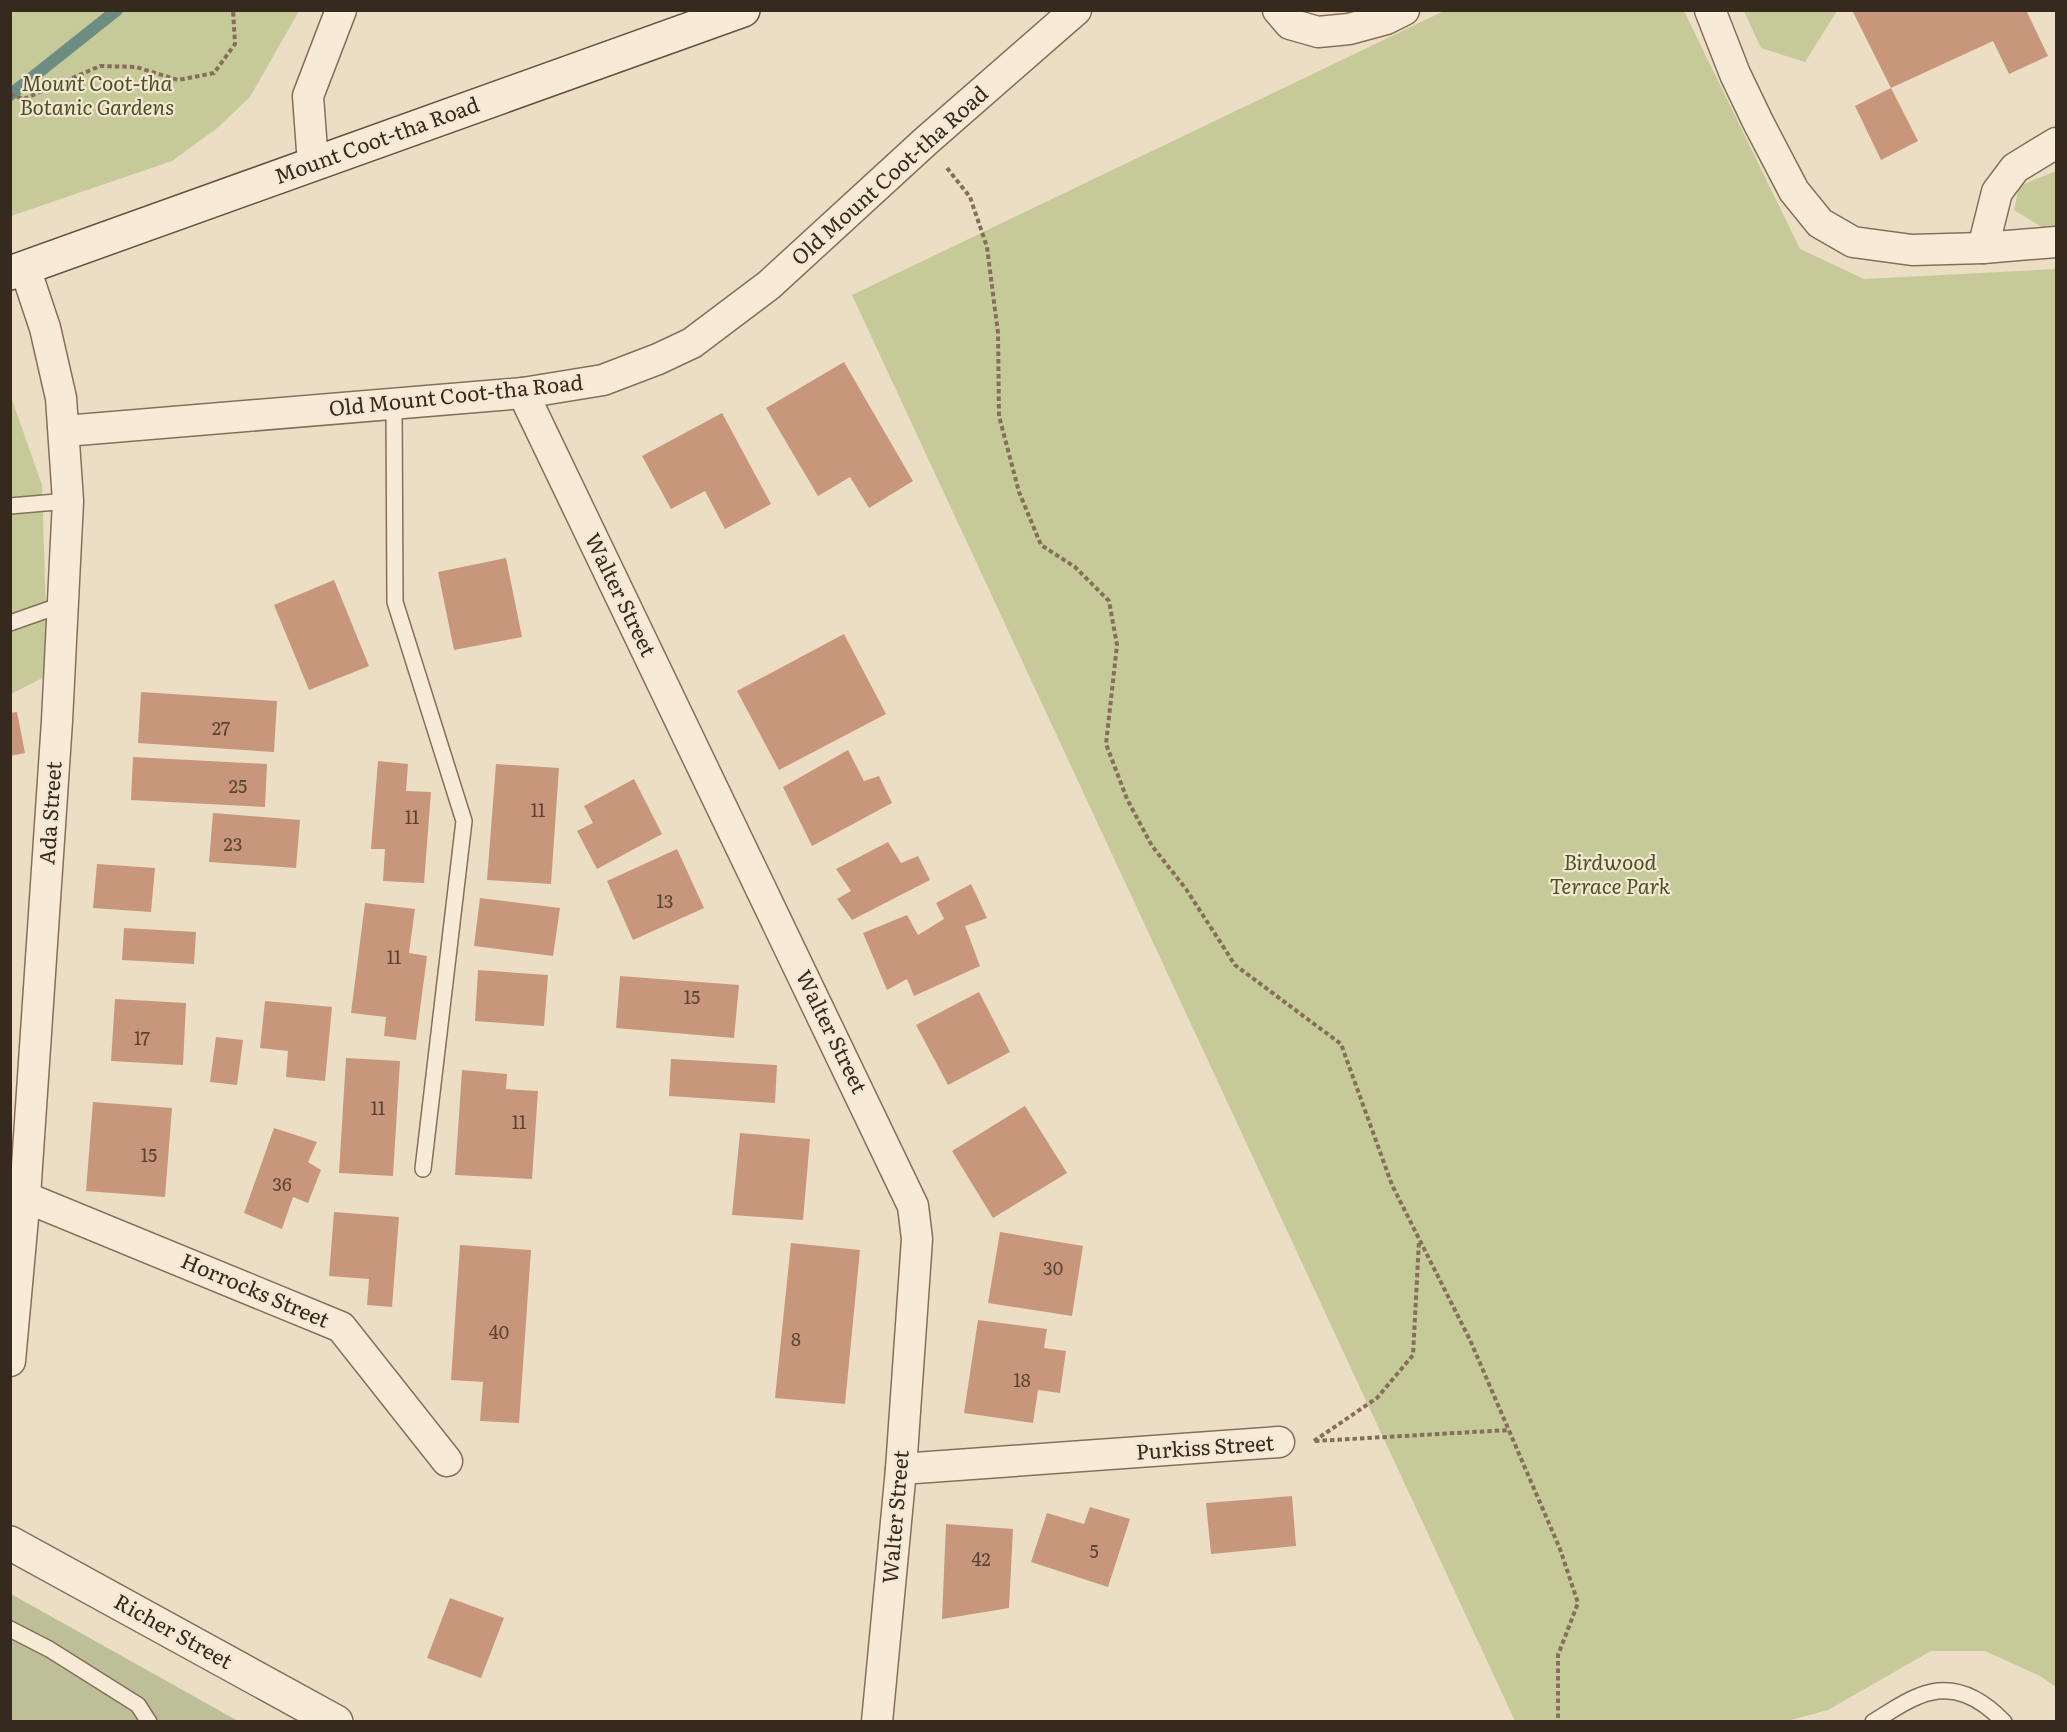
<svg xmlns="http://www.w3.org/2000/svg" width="2067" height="1732" viewBox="0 0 2067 1732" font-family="Literata,serif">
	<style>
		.green { fill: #c6c998 }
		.cemetery { fill: #bcbf97 }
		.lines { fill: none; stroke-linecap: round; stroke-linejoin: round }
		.stream { stroke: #6d8d83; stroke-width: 12 }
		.building { fill: #c8977b }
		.service-casing { stroke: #856f5b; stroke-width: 18 }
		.minor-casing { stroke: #856f5b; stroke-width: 33 }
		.tertiary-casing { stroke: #856f5b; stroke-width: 36 }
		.secondary-casing { stroke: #67503e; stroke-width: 36 }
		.path { stroke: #856f5b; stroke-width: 4; stroke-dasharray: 4.5 3; stroke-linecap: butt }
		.service { stroke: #f7ebd7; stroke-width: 15 }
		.minor { stroke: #f7ebd7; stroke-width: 30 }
		.tertiary { stroke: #f7ebd7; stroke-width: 33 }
		.secondary { stroke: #f7ebd7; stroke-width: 33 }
		.labels { text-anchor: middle; stroke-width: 4.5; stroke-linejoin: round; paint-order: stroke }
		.number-label { font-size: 18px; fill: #5a4435 }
		.park-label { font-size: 21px; font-style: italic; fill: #495226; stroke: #f4e8d3 }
		.street-label { font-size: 21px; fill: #36291e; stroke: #f4e8d3 }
	</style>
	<rect width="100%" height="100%" fill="#ecdec4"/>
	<!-- green -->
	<g class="green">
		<polygon points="10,11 11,10 299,11 250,97 216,129 172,161 11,216"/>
		<polygon points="1444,11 1684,11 1800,249 1864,279 2056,269 2056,1687 2040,1676 1985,1651 1931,1651 1828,1710 1787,1721 1515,1721 852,295"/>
		<polygon points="1744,11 1837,11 1805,62 1761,48"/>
		<polygon points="2056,171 2056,230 2048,231 2014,210 2019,186"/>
		<polygon points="10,394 42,485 48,675 11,694"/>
	</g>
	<!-- cemetery -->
	<polygon class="cemetery" points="11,1594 238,1721 11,1721"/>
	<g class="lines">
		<!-- stream -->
		<polyline class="stream" points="10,95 117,10"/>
	</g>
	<!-- building -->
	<g class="building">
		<polygon points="1852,10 2026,10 2048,56 2009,74 1993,41 1891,88"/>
		<polygon points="1891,88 1918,141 1881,160 1855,106"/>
		<polygon points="844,362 913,481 869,508 850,477 818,496 766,408"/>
		<polygon points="722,413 771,504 725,529 705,491 671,509 642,456"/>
		<polygon points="506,558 522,637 454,650 438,572"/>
		<polygon points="334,580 369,666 309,690 274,605"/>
		<polygon points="844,634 886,714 779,770 737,691"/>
		<polygon points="141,692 277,701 274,752 138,743"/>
		<polygon points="17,712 25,753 10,756 10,713"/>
		<polygon points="848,750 864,781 879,776 892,803 812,846 783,787"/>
		<polygon points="133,757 267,764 265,807 131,800"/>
		<polygon points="378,761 408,764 406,791 431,792 424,883 383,881 385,849 371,849"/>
		<polygon points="496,764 559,768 551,884 487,880"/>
		<polygon points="634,779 662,834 597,869 577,831 593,823 584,806"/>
		<polygon points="213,813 300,820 296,868 209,862"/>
		<polygon points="888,842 901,863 918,856 930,880 852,920 837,899 851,891 836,869"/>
		<polygon points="677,849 704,908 633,940 607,881"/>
		<polygon points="97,864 155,868 151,912 93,908"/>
		<polygon points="971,884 987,918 965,926 980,966 914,996 907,979 887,990 863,933 907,915 918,935 944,919 936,903"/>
		<polygon points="480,898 560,908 553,956 474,946"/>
		<polygon points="365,903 415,909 409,953 427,956 416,1040 384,1036 386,1017 351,1013"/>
		<polygon points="124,928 196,932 194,964 122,960"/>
		<polygon points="478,970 548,975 544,1026 475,1021"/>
		<polygon points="620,976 739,985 734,1038 616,1028"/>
		<polygon points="979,992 1010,1052 948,1085 916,1025"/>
		<polygon points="115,999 186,1003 183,1065 111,1061"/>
		<polygon points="265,1001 332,1007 325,1081 286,1077 288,1051 260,1048"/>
		<polygon points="216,1037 243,1040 237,1085 210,1082"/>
		<polygon points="346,1058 400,1061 393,1176 339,1173"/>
		<polygon points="671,1059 777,1065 775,1103 669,1096"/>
		<polygon points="462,1070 507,1074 506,1089 538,1091 532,1179 455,1175"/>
		<polygon points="93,1102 172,1108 165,1197 86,1191"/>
		<polygon points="1025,1106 1067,1173 993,1218 952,1151"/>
		<polygon points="274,1128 317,1142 308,1162 321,1170 308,1203 293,1197 282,1229 244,1213"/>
		<polygon points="740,1133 810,1139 803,1220 732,1215"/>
		<polygon points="334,1212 399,1217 392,1307 367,1305 369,1279 329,1276"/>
		<polygon points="1000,1232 1083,1246 1072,1316 988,1303"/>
		<polygon points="791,1243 860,1250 845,1404 775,1398"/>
		<polygon points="460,1245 531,1250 519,1423 480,1421 483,1382 451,1380"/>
		<polygon points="978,1320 1047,1329 1044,1348 1066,1351 1060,1393 1038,1390 1033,1423 964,1413"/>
		<polygon points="1292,1496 1296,1546 1211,1554 1206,1503"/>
		<polygon points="1090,1507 1130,1519 1108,1587 1031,1562 1047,1513 1084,1524"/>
		<polygon points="946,1524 1013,1529 1009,1608 942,1619"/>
		<polygon points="450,1598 504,1618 481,1678 427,1658"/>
	</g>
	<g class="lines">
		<defs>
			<g id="service">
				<polyline points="394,404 395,602 464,821 423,1169"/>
				<polyline points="10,506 68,501"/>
				<polyline points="10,623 64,604"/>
				<polyline points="10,1629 49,1649 138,1705 149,1722"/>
				<path d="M 1873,1722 C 1888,1713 1903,1702 1919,1696 C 1953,1682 1981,1698 2004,1722"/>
			</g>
			<g id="minor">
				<polyline points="1278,10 1290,24 1318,32 1349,29 1386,19 1404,10"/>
				<polyline points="1710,10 1735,74 1758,122 1794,191 1820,223 1853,242 1912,250 1983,248 2056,242"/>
				<polyline points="313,164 308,96 341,10"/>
				<polyline points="1983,248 1997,192 2015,168 2056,143"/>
				<polyline points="523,393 913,1206 917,1239 901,1469 877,1722"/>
				<polyline points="65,431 523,393 603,380 658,359 692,343 769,285 926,141 1076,10"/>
				<polyline points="10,1191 341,1327 447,1461"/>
				<polyline points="10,1361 25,1196 57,721 68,501 61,398 45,328 25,268"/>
				<polyline points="901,1469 1279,1442"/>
			</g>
			<polyline id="tertiary" points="10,1543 336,1722"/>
			<polyline id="secondary" points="10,273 743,10"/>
		</defs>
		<!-- service casing -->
		<use href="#service" class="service-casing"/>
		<!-- minor casing -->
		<use href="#minor" class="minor-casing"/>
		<!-- tertiary casing -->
		<use href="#tertiary" class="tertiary-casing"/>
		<!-- secondary casing -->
		<use href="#secondary" class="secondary-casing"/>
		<!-- path -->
		<g class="path">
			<polyline points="10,94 24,99 100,66 136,67 178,80 214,73 235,44 233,10"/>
			<polyline points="947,168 970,197 987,247 998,333 999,416 1019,492 1041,545 1075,567 1109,601 1117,645 1106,744 1127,799 1152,846 1186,889 1235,965 1341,1044 1392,1185 1470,1340 1560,1549 1578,1603 1558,1655 1558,1722"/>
			<polyline points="1314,1441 1377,1398 1413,1355 1419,1240"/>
			<polyline points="1315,1441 1509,1430"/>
		</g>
		<!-- service -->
		<use href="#service" class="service"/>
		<!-- minor -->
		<use href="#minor" class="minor"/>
		<!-- tertiary -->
		<use href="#tertiary" class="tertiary"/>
		<!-- secondary -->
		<use href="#secondary" class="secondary"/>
	</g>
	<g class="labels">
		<!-- number labels -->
		<g class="number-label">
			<text x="221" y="735">27</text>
			<text x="238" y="793">25</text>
			<text x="538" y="817">11</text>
			<text x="412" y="824">11</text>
			<text x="233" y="851">23</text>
			<text x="665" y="908">13</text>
			<text x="394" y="964">11</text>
			<text x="692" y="1004">15</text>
			<text x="142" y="1045">17</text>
			<text x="378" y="1115">11</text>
			<text x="519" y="1129">11</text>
			<text x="149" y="1162">15</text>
			<text x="282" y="1191">36</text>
			<text x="1053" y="1275">30</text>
			<text x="499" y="1339">40</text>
			<text x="796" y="1346">8</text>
			<text x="1022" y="1387">18</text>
			<text x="1094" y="1558">5</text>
			<text x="981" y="1566">42</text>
		</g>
		<!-- park labels -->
		<g class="park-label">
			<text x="97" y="91">Mount Coot-tha<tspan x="97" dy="24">Botanic Gardens</tspan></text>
			<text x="1610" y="870">Birdwood<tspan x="1610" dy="24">Terrace Park</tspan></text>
		</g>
		<!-- street labels -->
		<g class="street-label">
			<text transform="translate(377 141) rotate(-20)" y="7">Mount Coot-tha Road</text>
			<text transform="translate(890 176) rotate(-42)" y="7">Old Mount Coot-tha Road</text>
			<text transform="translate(456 396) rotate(-6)" y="7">Old Mount Coot-tha Road</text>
			<text transform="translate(620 595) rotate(64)" y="7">Walter Street</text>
			<text transform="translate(51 813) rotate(-86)" y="7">Ada Street</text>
			<text transform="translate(831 1032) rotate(64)" y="7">Walter Street</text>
			<text transform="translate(255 1291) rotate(23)" y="7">Horrocks Street</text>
			<text transform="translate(1205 1448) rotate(-4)" y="7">Purkiss Street</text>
			<text transform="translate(896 1517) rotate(-85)" y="7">Walter Street</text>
			<text transform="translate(173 1632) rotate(29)" y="7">Richer Street</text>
		</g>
	</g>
	<!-- border -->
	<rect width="2067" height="1732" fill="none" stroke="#36291e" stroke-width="24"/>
</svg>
